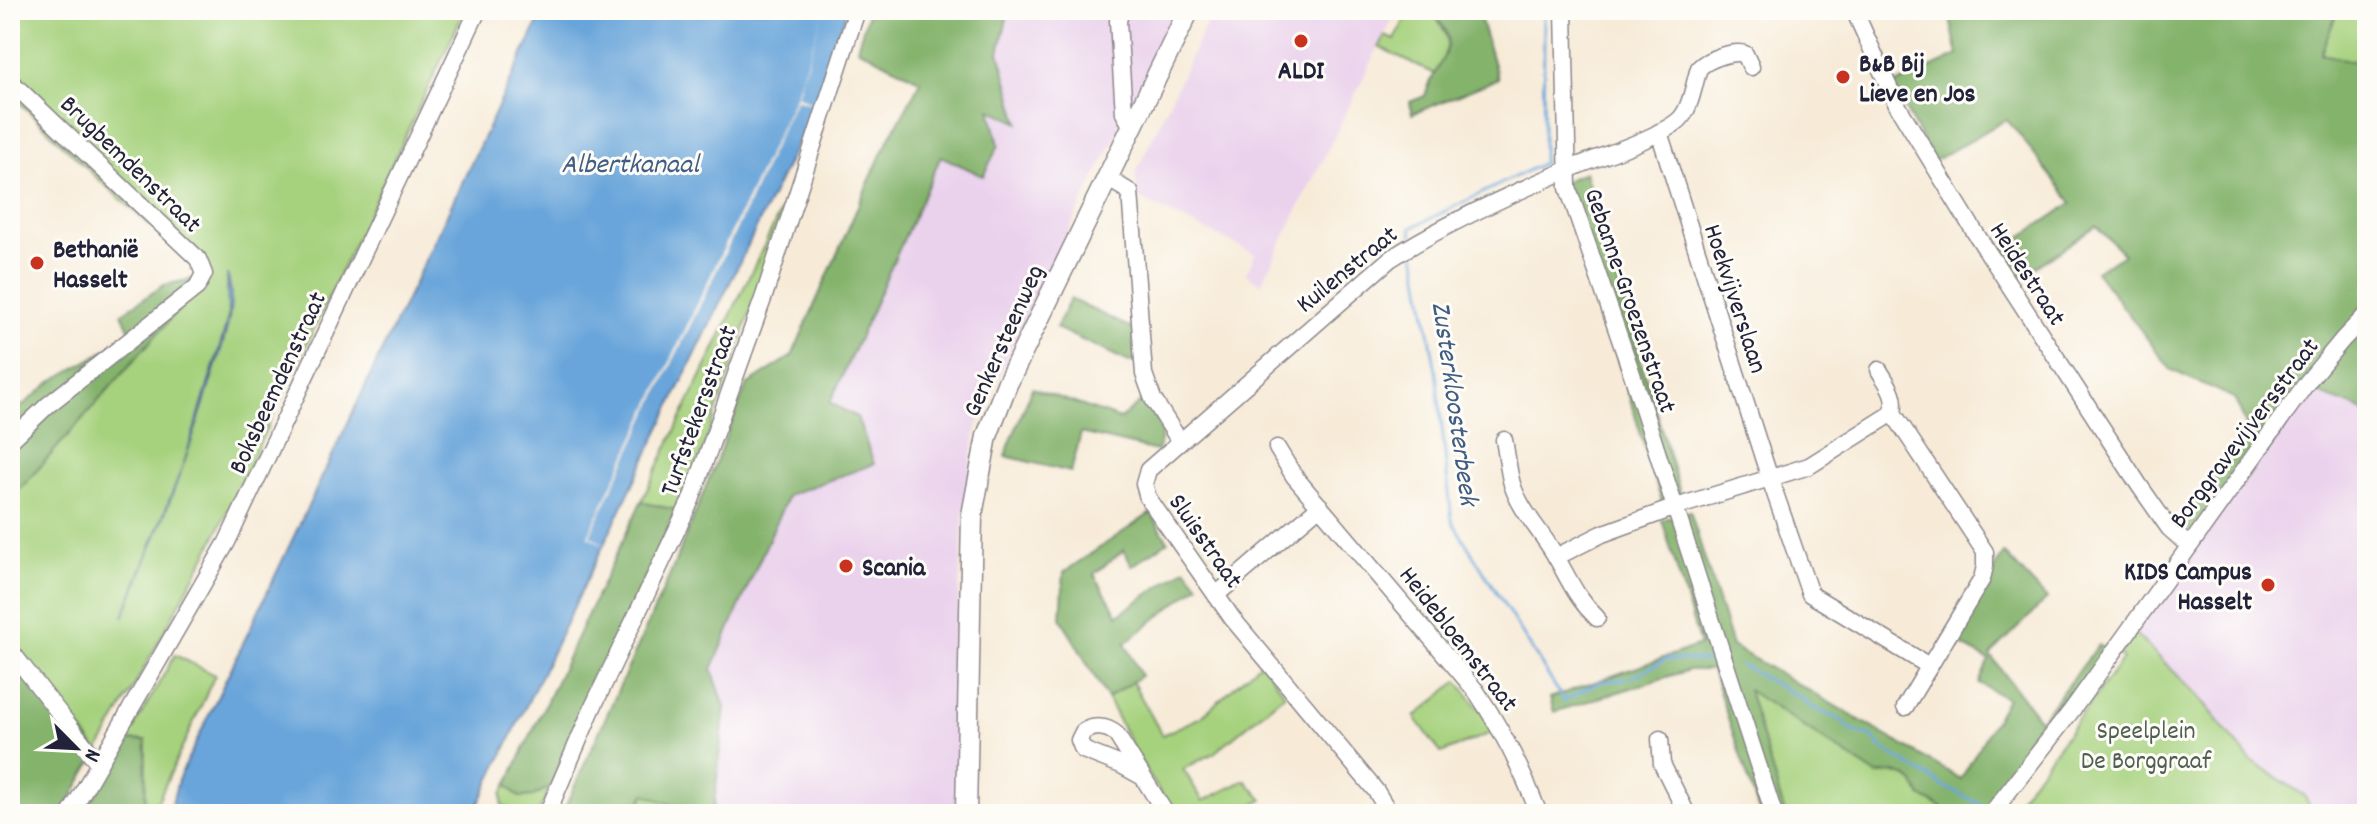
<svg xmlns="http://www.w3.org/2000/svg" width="2377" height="824" viewBox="0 0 2377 824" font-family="Dekko,sans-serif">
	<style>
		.built { fill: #ead1ec }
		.green { fill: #a6d17d; stroke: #647a5c; stroke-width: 2 }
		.forest { fill: #84b36c; stroke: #536a54; stroke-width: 2 }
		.water { fill: #69a5da; stroke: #46648a; stroke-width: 2 }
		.pier { fill: #f7ebd8 }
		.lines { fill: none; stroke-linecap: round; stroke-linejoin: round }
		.stream { stroke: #69a5da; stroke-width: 3 }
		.minor-casing { stroke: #8c868a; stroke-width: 19 }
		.major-casing { stroke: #8c868a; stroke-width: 23 }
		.minor { stroke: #fff; stroke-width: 16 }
		.major { stroke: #fff; stroke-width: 20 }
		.poi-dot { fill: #c8321e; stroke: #fdfcf7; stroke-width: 3 }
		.labels { text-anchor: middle; stroke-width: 6; stroke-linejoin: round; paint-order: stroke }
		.poi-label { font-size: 26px; font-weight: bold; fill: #22223b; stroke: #fdfcf7; text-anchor: start }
		.street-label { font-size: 26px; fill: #22223b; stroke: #fdfcf7 }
		.park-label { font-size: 26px; fill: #505f52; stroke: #fdfcf7 }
		.water-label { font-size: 28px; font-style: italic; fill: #425d83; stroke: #fdfcf7 }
	</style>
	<rect width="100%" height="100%" fill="#fdfcf7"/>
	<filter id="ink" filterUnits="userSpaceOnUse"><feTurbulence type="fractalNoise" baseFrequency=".0125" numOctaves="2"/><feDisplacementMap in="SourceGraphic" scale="16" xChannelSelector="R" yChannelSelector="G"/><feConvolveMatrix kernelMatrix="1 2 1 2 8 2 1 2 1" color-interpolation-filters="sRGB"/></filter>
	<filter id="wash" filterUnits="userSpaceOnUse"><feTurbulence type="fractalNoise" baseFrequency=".006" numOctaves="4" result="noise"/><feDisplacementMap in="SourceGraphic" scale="32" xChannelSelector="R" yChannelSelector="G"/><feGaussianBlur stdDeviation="1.8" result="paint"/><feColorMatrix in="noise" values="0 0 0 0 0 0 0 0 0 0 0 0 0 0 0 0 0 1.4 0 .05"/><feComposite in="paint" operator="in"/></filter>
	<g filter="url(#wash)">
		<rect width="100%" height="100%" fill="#f7ebd8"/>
		<!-- built -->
		<g class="built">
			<polygon points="1009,10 1179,10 1031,305 977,426 965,493 958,605 957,814 713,814 725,707 712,669 788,494 873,464 830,403 941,156 990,109 1019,122 999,52"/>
			<polygon points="1213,10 1397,10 1261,284 1246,274 1255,254 1139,198 1135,175"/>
			<polygon points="2314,389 2324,397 2358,406 2367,414 2367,814 2312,814 2305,796 2250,760 2197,694 2134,633"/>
		</g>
		<!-- green -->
		<g class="green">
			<polygon points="10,10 465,10 209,550 98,752 10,638 10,514 16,494 208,276 95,176 10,93"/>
			<path d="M 1409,10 L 1430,11 C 1452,36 1453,47 1435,74 L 1379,47 L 1385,36 L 1395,40 Z"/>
			<polygon points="2338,10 2367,10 2367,64 2320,54"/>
			<polygon points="796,179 702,453 676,510 641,502"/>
			<polygon points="2134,633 2197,694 2250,760 2305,796 2312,814 2011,814 2007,803 2015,804 2123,659 2118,655"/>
			<polygon points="175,655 215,675 152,814 145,814 146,740 126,741"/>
			<polygon points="1261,662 1285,694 1214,753 1183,769 1203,801 1245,780 1263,800 1235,814 1174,814 1137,756 1107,698 1132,681 1162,735 1201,717"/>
			<polygon points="1458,681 1496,731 1441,753 1415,717"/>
			<polygon points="1747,689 1877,775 1892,772 1905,776 1913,782 1921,796 1953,814 1785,814"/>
			<polygon points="507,785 519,797 533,796 550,787 538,814 522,814 502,805 502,793"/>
			<polygon points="644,793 695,814 635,814"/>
		</g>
		<!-- forest -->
		<g class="forest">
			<polygon points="869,10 1009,10 999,52 1019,123 990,109 999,145 983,176 941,156 830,403 857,417 874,464 788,495 712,669 725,707 713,814 695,814 645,794 635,814 562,814 670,575 747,385 792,356 882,152 921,81 857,48"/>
			<path d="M 1428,10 L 1478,10 L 1498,79 L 1412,114 L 1410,102 L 1425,96 C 1435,60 1469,43 1428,10 Z"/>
			<path d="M 1948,10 L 2338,10 L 2321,54 L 2367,64 L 2367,414 C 2351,401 2330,402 2313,389 L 2203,536 L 2182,527 L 2248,429 L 2234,398 L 2171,370 L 2096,271 L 2124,254 L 2096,226 L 2014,282 L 1995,254 L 2072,203 L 2007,119 L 1934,161 L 1892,86 L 1958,55 Z"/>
			<polygon points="1585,172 1682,499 1663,506 1563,182"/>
			<polygon points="208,276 16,494 10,514 10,416 51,382 132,335 122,313 164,285"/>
			<polygon points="1070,299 1133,329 1136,361 1129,362 1056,328"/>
			<path d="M 1032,388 L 1120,419 L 1144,399 C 1155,416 1168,431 1157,451 L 1081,433 L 1071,472 L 1005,456 Z"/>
			<polygon points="641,502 676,510 550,787 533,796 519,797 507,785"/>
			<polygon points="1690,511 1732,646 1961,779 2007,699 1979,683 1989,660 1951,640 2004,553 2047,599 1990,655 2040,720 2099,645 2109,652 1983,814 1953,814 1921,796 1913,782 1905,776 1892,772 1877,775 1748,690 1785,814 1760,814 1712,670 1689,670 1554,712 1550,698 1700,645 1662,520"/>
			<polygon points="1151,513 1168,541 1132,566 1124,550 1094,574 1118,615 1186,568 1199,585 1125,643 1141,676 1107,698 1061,618 1064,572"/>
			<polygon points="10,638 98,752 62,814 10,814"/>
			<polygon points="146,740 145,814 84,814 126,741"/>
		</g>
		<!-- water -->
		<g class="water">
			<polygon points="544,10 847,10 816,104 474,814 169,814 178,780"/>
			<path d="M 227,274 C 239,306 221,348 211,381 C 187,462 155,539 123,617 L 184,463 L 223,336 L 228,317 Z"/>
		</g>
		<!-- pier -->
		<polygon class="pier" points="824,10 797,95 818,106 796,99 785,121 746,209 590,535 608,547 588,536 795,97"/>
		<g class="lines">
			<!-- stream -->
			<g class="stream">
				<polyline points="1412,235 1411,228 1543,163 1544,10"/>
				<polyline points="1415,253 1436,371 1452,521 1564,701 1599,682 1625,679"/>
				<polyline points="1741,665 1803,699 1811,707 1842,721 1852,731 1871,736 1884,750 1945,787 1989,808"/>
				<polyline points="1630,678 1667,659 1709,661"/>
			</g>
		</g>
	</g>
	<g filter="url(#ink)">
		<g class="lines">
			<defs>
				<g id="minor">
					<polyline points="1121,10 1118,21 1124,113 1132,127"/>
					<polyline points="1564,10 1568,188 1632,374 1774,814"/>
					<polyline points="1854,10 1897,105 1976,234 2139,485 2169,528 2189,546"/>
					<polyline points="10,81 198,259 204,274 197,287 48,405 10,441"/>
					<polyline points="1659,132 1770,479 1810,594 1929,666"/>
					<polyline points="1107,178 1130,192 1144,374 1153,399 1179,440"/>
					<path d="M 1879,370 C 1888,385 1897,395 1893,413"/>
					<path d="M 1504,440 C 1507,455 1508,470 1512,484 C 1520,510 1541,531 1555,555 C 1569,579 1576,598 1597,618"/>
					<path d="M 1277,448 L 1294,476 L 1476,691 C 1503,731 1522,769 1539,814"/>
					<polyline points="1556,557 1602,534 1676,507 1809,466 1893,413 1985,552 1985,566 1982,579 1905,707"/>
					<polyline points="1216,595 1320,506"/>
					<polyline points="10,650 99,764"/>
					<polyline points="1660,739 1662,764 1687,814"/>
					<path d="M 1141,776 L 1121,765 L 1083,750 L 1079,740 L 1083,732 C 1093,725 1107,726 1116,734 L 1166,814"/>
					<polyline points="70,814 227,542 478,10"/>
					<polyline points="547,814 592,709 691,500 764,296 857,10"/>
					<path d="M 1390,814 L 1376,791 L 1232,618 L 1148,498 L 1144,484 L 1148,470 L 1390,259 C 1446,223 1510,194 1572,168 C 1599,157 1660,137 1679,120 C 1691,109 1694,83 1699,68 C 1708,59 1733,50 1745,54 L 1751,67"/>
					<polyline points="1991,814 2072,710 2308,381 2343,339 2367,314"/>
				</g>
				<polyline id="major" points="966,814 972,515 987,436 1007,384 1189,10"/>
			</defs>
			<!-- minor casing -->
			<use href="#minor" class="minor-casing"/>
			<!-- major casing -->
			<use href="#major" class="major-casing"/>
			<!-- minor -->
			<use href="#minor" class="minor"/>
			<!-- major -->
			<use href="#major" class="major"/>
		</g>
	</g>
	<!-- markers -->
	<g class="poi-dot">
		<circle cx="1301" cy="41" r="8"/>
		<circle cx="1843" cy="77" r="8"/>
		<circle cx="37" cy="263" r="8"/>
		<circle cx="846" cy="566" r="8"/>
		<circle cx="2268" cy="585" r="8"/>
	</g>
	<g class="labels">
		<!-- poi labels -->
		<g class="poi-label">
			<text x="1859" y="71">B&amp;B Bij<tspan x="1859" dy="30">Lieve en Jos</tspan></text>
			<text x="1301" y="78" text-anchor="middle">ALDI</text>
			<text x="53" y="257">Bethanië<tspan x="53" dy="30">Hasselt</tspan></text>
			<text x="862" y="575">Scania</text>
			<text x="2252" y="579" text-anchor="end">KIDS Campus<tspan x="2252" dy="30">Hasselt</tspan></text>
		</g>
		<!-- street labels -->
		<g class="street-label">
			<text transform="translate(132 163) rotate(44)" y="9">Brugbemdenstraat</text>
			<text transform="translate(1346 268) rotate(-39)" y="9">Kuilenstraat</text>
			<text transform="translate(2029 273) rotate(57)" y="9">Heidestraat</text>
			<text transform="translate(1737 298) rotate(72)" y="9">Hoekvijverslaan</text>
			<text transform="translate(1632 300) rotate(71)" y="9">Gebanne-Groezenstraat</text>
			<text transform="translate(1002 340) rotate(-66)" y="9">Genkersteenweg</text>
			<text transform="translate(276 382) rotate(-65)" y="9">Boksbeemdenstraat</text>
			<text transform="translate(697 410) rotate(-70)" y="9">Turfstekersstraat</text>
			<text transform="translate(2243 432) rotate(-53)" y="9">Borggravevijversstraat</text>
			<text transform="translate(1207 540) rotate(55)" y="9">Sluisstraat</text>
			<text transform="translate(1460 638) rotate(52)" y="9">Heidebloemstraat</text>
		</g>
		<!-- park labels -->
		<g class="park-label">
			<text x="2146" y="738">Speelplein<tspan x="2146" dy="30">De Borggraaf</tspan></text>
		</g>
		<!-- water labels -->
		<g class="water-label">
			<text x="630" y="172">Albertkanaal</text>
			<text transform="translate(1457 403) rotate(82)" y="10">Zusterkloosterbeek</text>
		</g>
	</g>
	<!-- margin -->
	<rect width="2377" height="824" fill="none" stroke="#fdfcf7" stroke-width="40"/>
	<!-- north arrow -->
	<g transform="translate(76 748) rotate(114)" stroke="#fdfcf7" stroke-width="6" paint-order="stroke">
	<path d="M0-6L14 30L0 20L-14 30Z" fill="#22223b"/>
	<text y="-12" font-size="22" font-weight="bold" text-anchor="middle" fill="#22223b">N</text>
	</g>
</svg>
